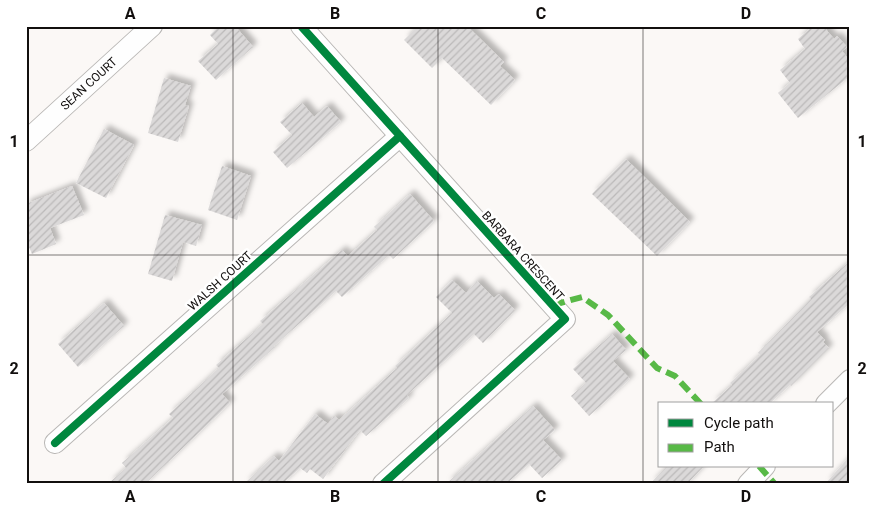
<svg xmlns="http://www.w3.org/2000/svg" width="876" height="510" viewBox="0 0 876 510" font-family="Roboto,sans-serif">
	<style>
		.building { fill: url(#building-hatch); filter: url(#shadow) }
		.lines { fill: none; stroke-linecap: round; stroke-linejoin: round }
		.street-casing { stroke: #b9b7b5; stroke-width: 22 }
		.street { stroke: #fefefe; stroke-width: 20 }
		.quiet { stroke: #58b947; stroke-width: 6; stroke-dasharray: 12 6; stroke-linecap: butt }
		.cycleway-casing { stroke: #fff; stroke-width: 11 }
		.cycleway { stroke: #00873e; stroke-width: 8 }
		.grid { fill: none; stroke: #120f0e; stroke-width: 1; stroke-opacity: 0.55 }
		.labels { text-anchor: middle; stroke-width: 5; stroke-linejoin: round; paint-order: stroke }
		.street-label { font-size: 12px; fill: #120f0e; stroke: #fff }
		.neatline { fill: none; stroke: #120f0e; stroke-width: 2 }
		.grid-label { font-size: 16px; text-anchor: middle; font-weight: bold; fill: #120f0e }
	</style>
	<defs>
		<pattern id="building-hatch" width="6" height="6" patternUnits="userSpaceOnUse" patternTransform="scale(1.25)"><rect width="6" height="6" fill="#dbd9d9"/><path d="M-1 1l2-2M0 6l6-6M5 7l2-2" fill="none" stroke="#bbb9b9"/></pattern>
		<filter id="shadow"><feDropShadow dx="4.5" dy="-4.5" stdDeviation="2.5" flood-color="#0004"/></filter>
	</defs>
	<rect width="100%" height="100%" fill="#fbf8f6"/>
	<!-- building -->
	<g class="building">
		<polygon points="219,26 235,26 253,47 216,80 198,61 218,44 210,35"/>
		<polygon points="418,26 467,26 504,62 500,66 515,80 491,105 442,58 432,68 404,40"/>
		<polygon points="813,26 823,26 834,39 837,36 847,47 842,51 850,61 850,76 798,118 778,93 790,83 780,70 805,49 798,39"/>
		<polygon points="164,78 191,86 185,105 189,106 178,142 148,133"/>
		<polygon points="302,103 314,117 327,106 341,122 287,168 273,152 292,135 280,122"/>
		<polygon points="104,129 134,145 106,198 76,183"/>
		<polygon points="626,159 690,222 657,256 592,194"/>
		<polygon points="222,166 251,176 237,220 208,210"/>
		<polygon points="72,186 84,215 50,228 56,244 32,254 26,240 26,204"/>
		<polygon points="410,194 434,221 393,259 389,255 342,297 336,291 274,346 275,347 222,394 230,403 145,484 108,484 126,468 122,463 173,418 169,414 219,368 216,365 263,324 260,321 342,250 348,256 377,230 374,227"/>
		<polygon points="165,215 202,225 196,246 183,242 172,281 148,274"/>
		<polygon points="850,261 850,303 817,332 825,340 823,342 829,348 791,386 790,385 769,404 711,404 732,385 730,383 760,355 758,353 811,299 809,297"/>
		<polygon points="452,280 466,293 477,281 494,298 499,294 515,310 483,343 474,334 407,395 409,398 366,436 360,430 323,479 310,469 307,473 300,468 282,484 244,484 274,456 279,461 315,414 328,424 334,416 339,420 397,368 395,366 452,313 436,297"/>
		<polygon points="104,303 124,326 78,367 58,344"/>
		<polygon points="612,334 626,350 613,361 630,379 589,416 571,396 586,383 573,369"/>
		<polygon points="533,406 555,430 543,440 562,460 542,478 529,464 506,484 446,484"/>
		<polygon points="850,456 850,484 825,484"/>
		<polygon points="667,466 704,466 687,484 650,484"/>
	</g>
	<g class="lines">
		<defs>
			<g id="street">
				<polyline points="301,26 565,319 383,484"/>
				<path id="s1" d="M 26,141 L 152,26"/>
				<polyline points="826,404 850,380"/>
				<polyline points="55,443 400,136"/>
				<polyline points="748,484 765,466"/>
			</g>
		</defs>
		<!-- street casing -->
		<use href="#street" class="street-casing"/>
		<!-- street -->
		<use href="#street" class="street"/>
		<!-- quiet -->
		<g class="quiet">
			<polyline points="553,305 582,297 608,315 657,368 675,376 701,404"/>
			<polyline points="759,466 775,484"/>
		</g>
		<defs>
			<g id="cycleway">
				<polyline points="301,26 565,319 383,484"/>
				<polyline points="55,443 400,136"/>
			</g>
		</defs>
		<!-- cycleway casing -->
		<use href="#cycleway" class="cycleway-casing"/>
		<!-- cycleway -->
		<use href="#cycleway" class="cycleway"/>
	</g>
	<!-- grid -->
	<path class="grid" d="M 233,26 L 233,484M 438,26 L 438,484M 643,26 L 643,484M 26,255 L 850,255"/>
	<g class="labels">
		<!-- street labels -->
		<g class="street-label">
			<text dy="4" stroke="none"><textPath href="#s1" startOffset="85">SEAN COURT</textPath></text>
			<text transform="translate(523 256) rotate(48)" y="4">BARBARA CRESCENT</text>
			<text transform="translate(220 281) rotate(-42)" y="4">WALSH COURT</text>
		</g>
	</g>
	<!-- border -->
	<rect width="876" height="510" fill="none" stroke="#ffffff" stroke-width="55"/>
	<!-- legend -->
	<rect x="658" y="402" width="175" height="65" fill="#ffffff" stroke="#a09f9f"/>
	<rect x="668" y="419" width="25" height="8" fill="#00873e" stroke="#a09f9f"/>
	<text x="704" y="428" font-size="15" fill="#120f0e">Cycle path</text>
	<rect x="668" y="444" width="25" height="8" fill="#58b947" stroke="#a09f9f"/>
	<text x="704" y="452" font-size="15" fill="#120f0e">Path</text>
	<rect x="28" y="28" width="820" height="454" class="neatline"/>
	<g class="grid-label">
		<text x="130" y="19">A</text>
		<text x="335" y="19">B</text>
		<text x="541" y="19">C</text>
		<text x="746" y="19">D</text>
		<text x="14" y="147">1</text>
		<text x="862" y="147">1</text>
		<text x="14" y="374">2</text>
		<text x="862" y="374">2</text>
		<text x="130" y="502">A</text>
		<text x="335" y="502">B</text>
		<text x="541" y="502">C</text>
		<text x="746" y="502">D</text>
	</g>
</svg>
